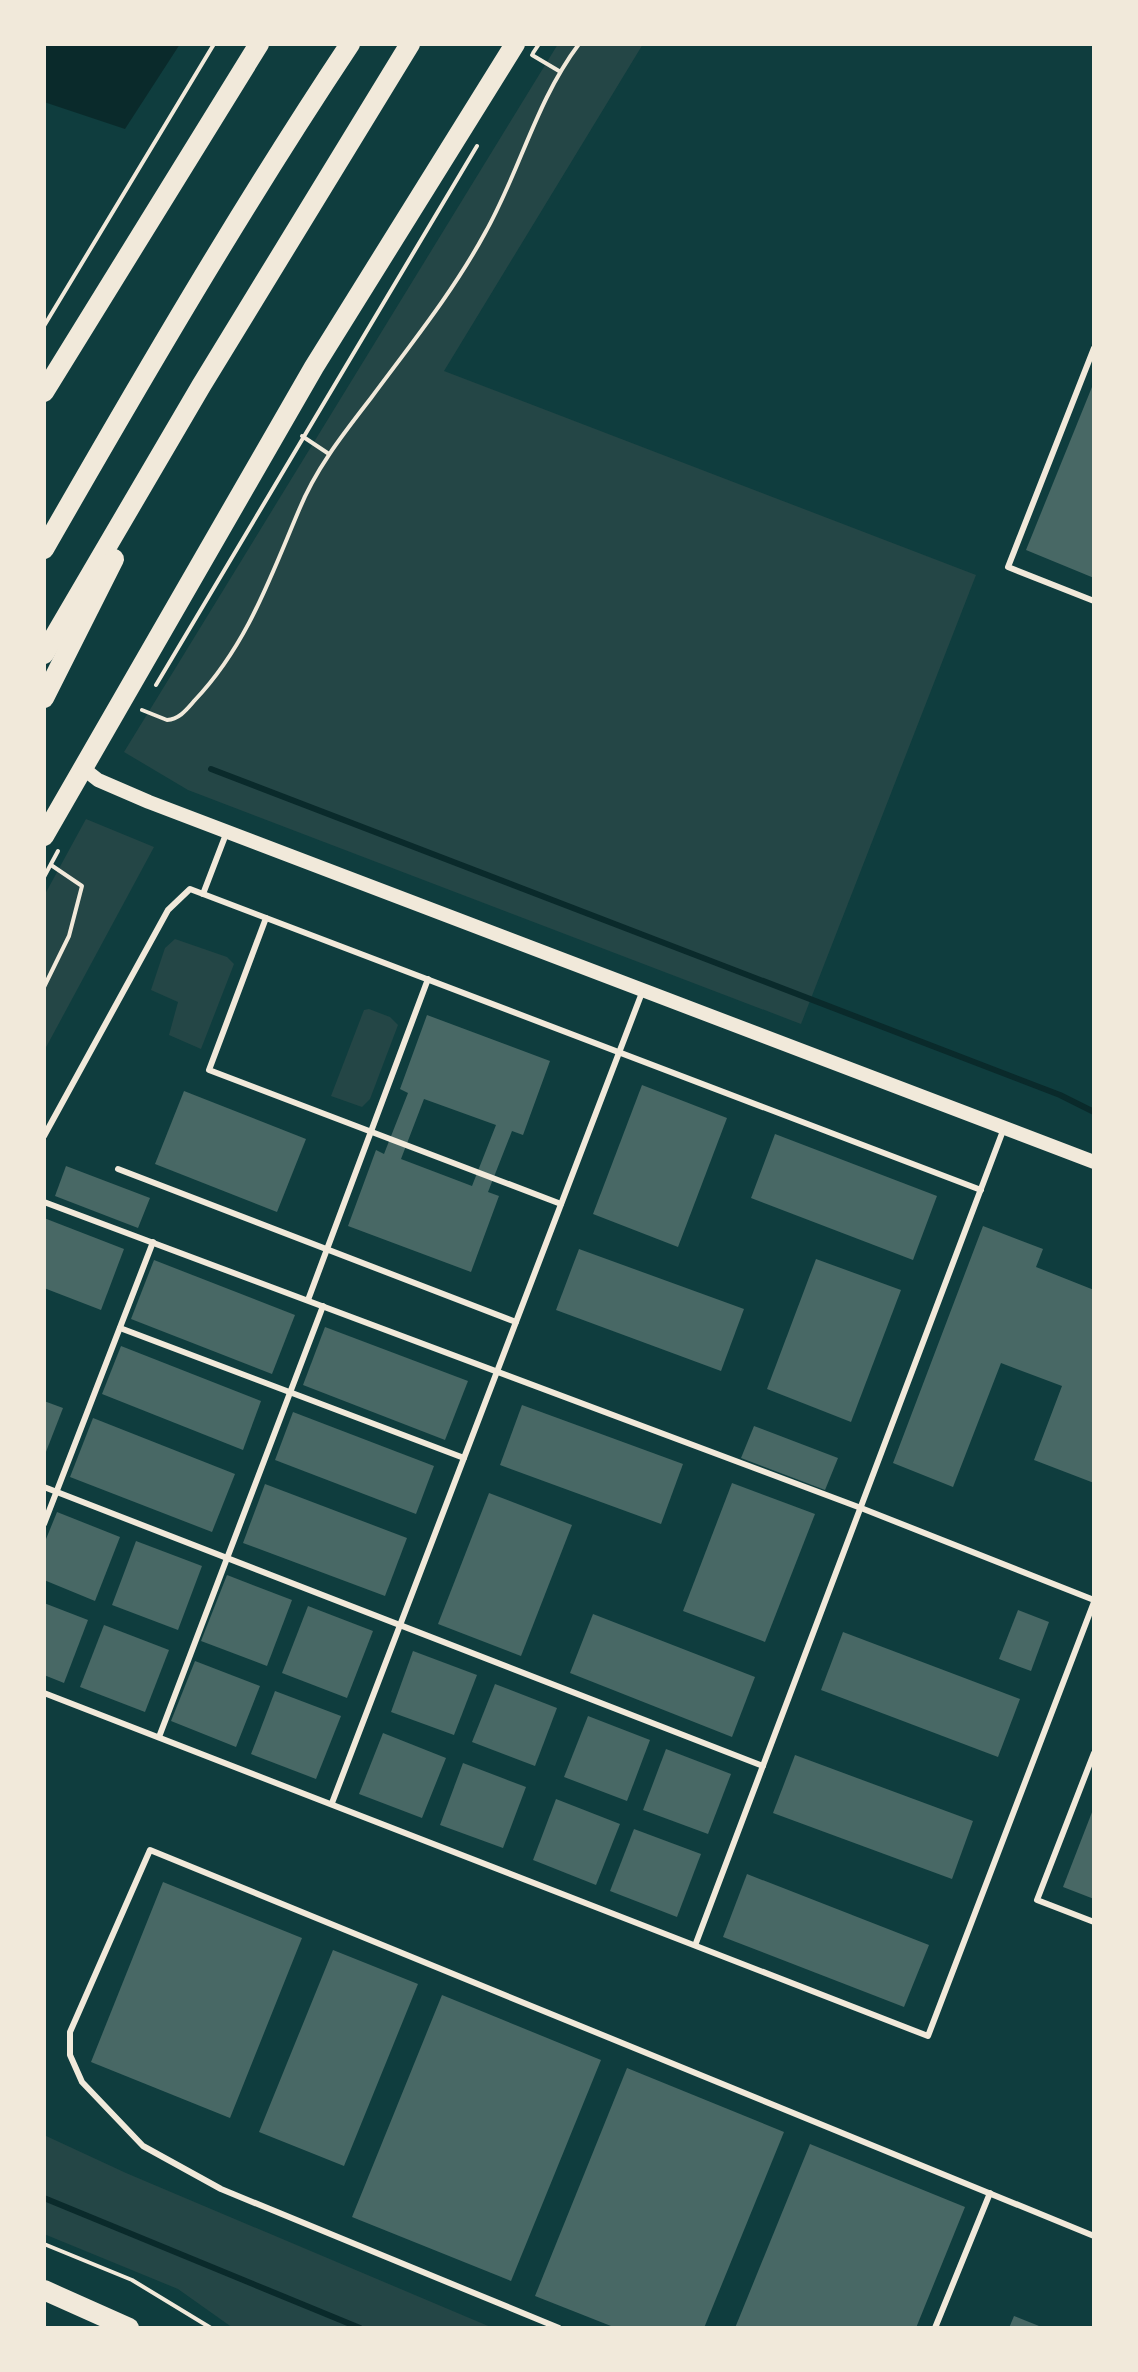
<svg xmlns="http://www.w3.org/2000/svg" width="1138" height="2372" viewBox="0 0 1138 2372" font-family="'Titillium Web',sans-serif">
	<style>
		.green { fill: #244646 }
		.water { fill: #0a2a2b }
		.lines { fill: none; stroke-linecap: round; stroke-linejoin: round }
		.stream { stroke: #0a2a2b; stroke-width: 6 }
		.building { fill: #486865; fill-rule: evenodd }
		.path { stroke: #f1e9da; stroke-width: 4 }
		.service { stroke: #f1e9da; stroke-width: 6 }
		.tertiary { stroke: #f1e9da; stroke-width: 14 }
		.primary { stroke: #f1e9da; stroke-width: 20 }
		.trunk { stroke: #f1e9da; stroke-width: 20 }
	</style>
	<rect width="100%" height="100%" fill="#0f3d3e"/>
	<!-- green -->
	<g class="green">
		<polygon points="558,44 643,44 444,371 976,575 801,1024 188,790 124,752"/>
		<polygon points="86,819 154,847 44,1051 44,896"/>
		<polygon points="175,939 227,957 234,964 201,1049 169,1035 178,1002 151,990 165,948"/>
		<polygon points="369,1009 390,1017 398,1025 370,1099 362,1107 331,1096 364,1010"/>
		<polygon points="44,2135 126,2173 493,2328 233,2328 178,2289 44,2234"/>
	</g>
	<!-- water -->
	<polygon class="water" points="44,44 180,44 125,129 44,102"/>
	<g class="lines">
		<!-- stream -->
		<g class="stream">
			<polyline points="211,769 1060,1095 1094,1112"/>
			<polyline points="44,2198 360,2328"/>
		</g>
	</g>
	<!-- building -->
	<g class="building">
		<polygon points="1094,382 1094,578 1026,550"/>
		<path d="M 427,1015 L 550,1061 L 523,1135 L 512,1131 L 488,1192 L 499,1196 L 471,1272 L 348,1226 L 376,1150 L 384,1154 L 408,1093 L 400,1089 ZM 424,1099 L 496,1125 L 472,1186 L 401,1159 Z"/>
		<polygon points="642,1085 727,1118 678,1247 593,1214"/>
		<polygon points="184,1091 306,1139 277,1212 155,1164"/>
		<polygon points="775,1134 937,1196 913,1260 751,1198"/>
		<polygon points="66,1166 150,1198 138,1228 55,1196"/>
		<polygon points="44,1218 124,1249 101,1310 44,1288"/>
		<polygon points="983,1226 1043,1249 1036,1267 1094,1290 1094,1483 1034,1460 1062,1386 1001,1363 953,1487 893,1463"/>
		<polygon points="579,1249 744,1309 721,1371 556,1310"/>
		<polygon points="816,1259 901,1290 851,1422 767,1389"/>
		<polygon points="154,1260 295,1315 272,1374 131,1319"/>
		<polygon points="325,1327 468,1381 445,1440 303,1385"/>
		<polygon points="121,1346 261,1401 243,1450 102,1394"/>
		<polygon points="44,1401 63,1408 44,1457"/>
		<polygon points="522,1405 683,1464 661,1524 500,1465"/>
		<polygon points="293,1412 434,1466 416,1514 275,1460"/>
		<polygon points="93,1418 235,1474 212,1532 70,1477"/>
		<polygon points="754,1426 838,1458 825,1490 741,1458"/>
		<polygon points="732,1483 815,1514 765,1642 683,1611"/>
		<polygon points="265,1484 407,1538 385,1596 243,1543"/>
		<polygon points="489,1493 572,1525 521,1656 438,1624"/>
		<polygon points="57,1512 120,1537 95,1601 44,1580 44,1544"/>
		<polygon points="136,1541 202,1566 178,1630 112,1605"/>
		<polygon points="227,1575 292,1600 267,1666 201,1641"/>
		<polygon points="44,1603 88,1620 64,1683 44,1675"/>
		<polygon points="308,1606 373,1631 347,1698 282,1673"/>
		<polygon points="1018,1610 1049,1622 1031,1671 999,1659"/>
		<polygon points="593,1614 755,1677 732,1737 570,1673"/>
		<polygon points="104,1625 169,1650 145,1712 80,1687"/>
		<polygon points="843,1632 1020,1699 998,1757 821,1690"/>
		<polygon points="413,1651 477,1675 454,1735 391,1712"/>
		<polygon points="195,1661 260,1686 236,1747 171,1721"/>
		<polygon points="495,1684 557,1708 535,1766 472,1742"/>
		<polygon points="275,1691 341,1716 316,1779 251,1754"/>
		<polygon points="588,1716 650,1740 627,1801 564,1777"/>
		<polygon points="383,1733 446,1758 422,1818 359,1794"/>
		<polygon points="666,1749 731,1774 708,1834 643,1810"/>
		<polygon points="795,1755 973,1821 952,1879 773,1813"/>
		<polygon points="463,1763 526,1787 503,1848 440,1825"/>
		<polygon points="556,1799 620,1824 596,1885 533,1860"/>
		<polygon points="1094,1807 1094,1899 1063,1887"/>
		<polygon points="634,1829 701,1854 677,1917 610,1891"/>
		<polygon points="747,1874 929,1945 904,2007 723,1937"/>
		<polygon points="163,1882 302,1938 230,2118 91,2062"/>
		<polygon points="333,1950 418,1984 344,2166 259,2132"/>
		<polygon points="442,1995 601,2060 511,2281 352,2217"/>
		<polygon points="627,2068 784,2132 704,2328 616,2328 535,2296"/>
		<polygon points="810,2144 965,2207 916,2328 735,2328"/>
		<polygon points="1014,2316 1044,2328 1009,2328"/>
	</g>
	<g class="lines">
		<!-- path -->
		<g class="path">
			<polyline points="533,53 539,44"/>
			<polyline points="532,55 559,71"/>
			<polyline points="44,326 214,44"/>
			<polyline points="302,436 329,454"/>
			<polyline points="156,685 477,146"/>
			<path d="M 142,710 L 167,720 C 180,719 187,709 195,700 C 247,645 270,578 299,510 C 316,468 344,433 371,398 C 411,344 453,292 485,233 C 520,171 536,101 579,44"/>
			<polyline points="44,877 58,851"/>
			<polyline points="44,987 69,936 82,886 51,865"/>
			<polyline points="44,2244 132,2280 211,2328"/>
		</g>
		<!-- service -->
		<g class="service">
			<polyline points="1094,348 1008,567 1094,601"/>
			<polyline points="203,894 226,834"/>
			<polyline points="266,918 209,1070 561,1204"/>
			<polyline points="44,1136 168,910 190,889 981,1190"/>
			<polyline points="118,1169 516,1322"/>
			<polyline points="44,1202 861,1508 1094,1600"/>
			<polyline points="308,1300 428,979"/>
			<polyline points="120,1328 464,1458"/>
			<polyline points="44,1487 763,1766"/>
			<polyline points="44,1524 153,1242"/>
			<polyline points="44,1693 928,2036 1094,1602"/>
			<polyline points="159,1737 323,1306"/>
			<polyline points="1094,1753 1037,1900 1094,1922"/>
			<polyline points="332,1803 643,990"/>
			<polyline points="696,1943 1004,1128"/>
			<polyline points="559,2328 221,2189 143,2146 82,2082 70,2055 70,2032 150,1850 1094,2236"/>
			<polyline points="935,2328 990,2193"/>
		</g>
		<!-- tertiary -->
		<polyline class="tertiary" points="84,769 98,780 149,802 1094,1162"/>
		<!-- primary -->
		<g class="primary">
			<polyline points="44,392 259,44"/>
			<polyline points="44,836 314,367 515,44"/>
			<polyline points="44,2290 129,2328"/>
		</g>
		<!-- trunk -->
		<g class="trunk">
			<path d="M 44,549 C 142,378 241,208 350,44"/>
			<polyline points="44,654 201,386 410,44"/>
			<polyline points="44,698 114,559"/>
		</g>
	</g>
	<!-- border -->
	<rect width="1138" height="2372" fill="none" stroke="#f1e9da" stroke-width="92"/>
</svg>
